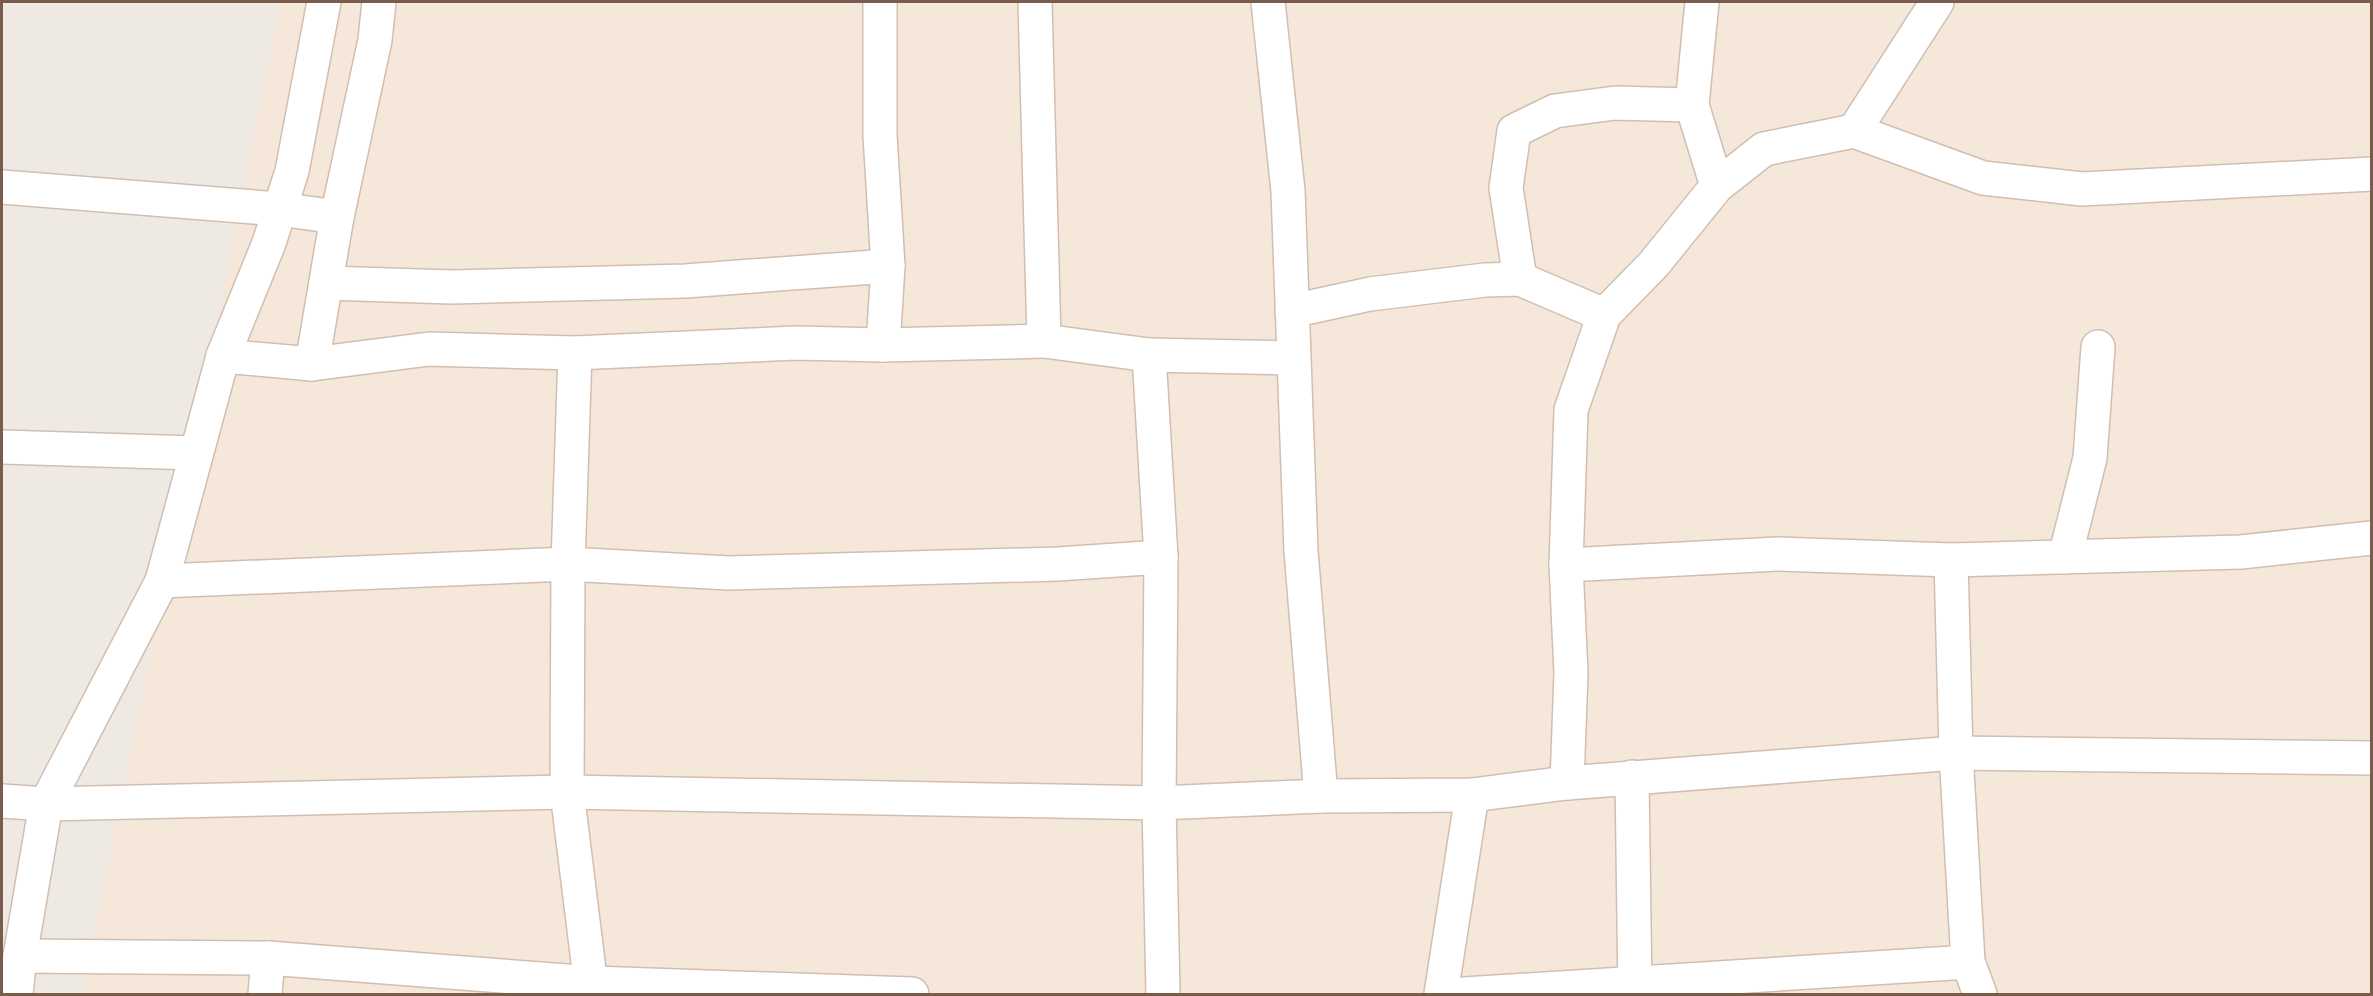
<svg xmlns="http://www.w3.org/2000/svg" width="2373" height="996" viewBox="0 0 2373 996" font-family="'Nunito Sans',sans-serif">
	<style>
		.residential { fill: #f5e8da }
		.industrial { fill: #efe9e4 }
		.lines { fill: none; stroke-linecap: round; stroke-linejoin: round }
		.minor-casing { stroke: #d1beb0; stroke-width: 36 }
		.minor { stroke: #fff; stroke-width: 33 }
	</style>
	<rect width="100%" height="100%" fill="#fdf6ec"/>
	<!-- residential -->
	<rect class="residential" x="2" y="2" width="2369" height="992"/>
	<!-- industrial -->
	<polygon class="industrial" points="2,2 280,2 82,994 2,994"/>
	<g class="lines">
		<defs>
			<g id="minor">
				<polyline points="880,2 880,135 888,266 883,345"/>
				<polyline points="1268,2 1288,191 1301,551 1321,796"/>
				<polyline points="1702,2 1692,105 1717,186"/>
				<polyline points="1854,131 1937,2"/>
				<polyline points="2,187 279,209 337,217"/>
				<polyline points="1520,279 1506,188 1514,131 1555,111 1615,103 1692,105"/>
				<polyline points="326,283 452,287 685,281 888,266"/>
				<polyline points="1292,311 1370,294 1485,280 1520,279 1604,315"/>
				<polyline points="575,353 568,564 567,792 592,994"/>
				<polyline points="1149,355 1293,358"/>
				<polyline points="223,356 312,364 337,217 375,40 379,2"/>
				<polyline points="312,364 429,349 575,353 796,343 883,345 1044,341"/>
				<polyline points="2,447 196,453"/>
				<polyline points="1161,557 1159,803 1163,994"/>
				<polyline points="2065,557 2090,458 2098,347"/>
				<polyline points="1951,560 1956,753 1968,962 1980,994"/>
				<polyline points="1566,565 1777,554 1951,560 2241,552 2372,538"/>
				<polyline points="162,581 568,564 728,573 1058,564 1161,557 1149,355 1044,341 1035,2"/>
				<polyline points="1632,777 1635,994"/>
				<polyline points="1567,783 1571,673 1566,565 1571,410 1604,315 1653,265 1717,186 1764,149 1854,131 1983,178 2082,189 2372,174"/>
				<polyline points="2,801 46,804 567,792 1159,803 1321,796 1472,795 1567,783 1956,753 2372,758"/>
				<polyline points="20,956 268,958 593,983 912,994"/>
				<polyline points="16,994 20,956 46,804 162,581 223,356 269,243 292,171 324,2"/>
				<polyline points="265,994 268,958"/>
				<polyline points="1441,994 1472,795"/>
				<polyline points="1464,994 1968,962"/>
			</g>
		</defs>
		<!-- minor casing -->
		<use href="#minor" class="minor-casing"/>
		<!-- minor -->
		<use href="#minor" class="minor"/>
	</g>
	<!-- border -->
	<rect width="2373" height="996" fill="none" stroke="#7a5c4d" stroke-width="6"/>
</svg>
